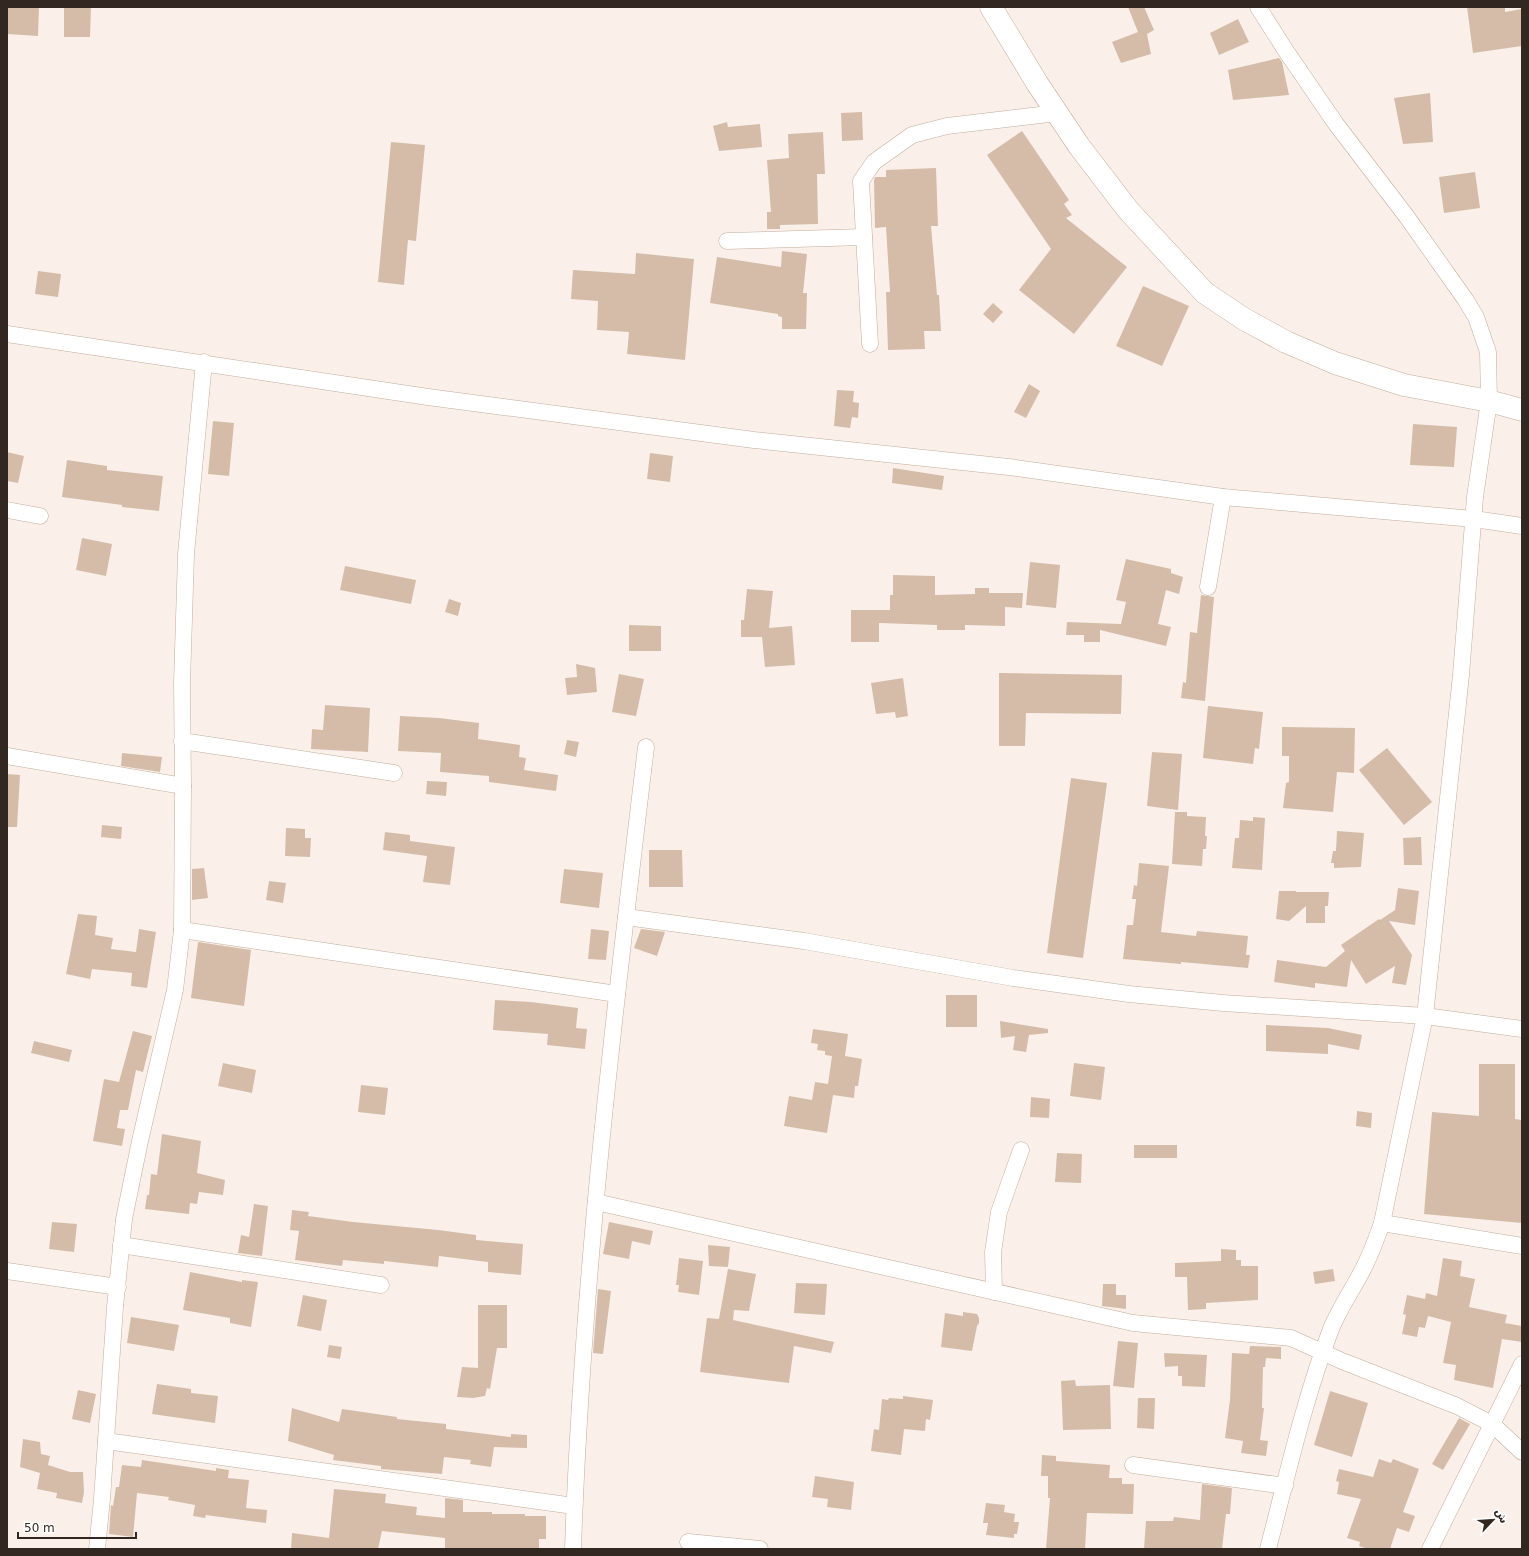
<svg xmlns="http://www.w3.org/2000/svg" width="1529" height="1556" viewBox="0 0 1529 1556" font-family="'DejaVu Sans','Noto Naskh Arabic',sans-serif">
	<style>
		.building { fill: #d5bca9 }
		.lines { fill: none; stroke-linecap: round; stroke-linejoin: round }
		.street-casing { stroke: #c4ac99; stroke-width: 17 }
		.secondary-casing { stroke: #c4ac99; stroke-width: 23 }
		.street { stroke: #fff; stroke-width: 16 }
		.secondary { stroke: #fff; stroke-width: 22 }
	</style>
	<rect width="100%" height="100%" fill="#fbf0e9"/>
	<!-- building -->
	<g class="building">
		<polygon points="7,7 39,7 38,36 7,34"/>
		<polygon points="64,7 91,7 90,37 64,37"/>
		<polygon points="1128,7 1144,7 1154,30 1147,34 1151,54 1121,63 1112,42 1138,32"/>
		<polygon points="1467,7 1505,7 1505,12 1522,9 1522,46 1473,53"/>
		<polygon points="1238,19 1249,42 1219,55 1210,33"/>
		<polygon points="1279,58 1282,62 1289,95 1233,100 1228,70"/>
		<polygon points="1430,93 1433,142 1403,144 1394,98"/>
		<polygon points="862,112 863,140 842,141 841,113"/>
		<polygon points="727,122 728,127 760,124 762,147 719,151 713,126"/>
		<polygon points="1022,131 1069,200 1064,204 1072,215 1066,218 1127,267 1074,334 1019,290 1051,249 987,155"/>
		<polygon points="823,132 825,174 817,174 818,224 780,225 780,229 767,229 767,212 771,212 767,160 789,158 788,134"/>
		<polygon points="391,142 425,145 416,241 408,240 404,285 378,282"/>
		<polygon points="936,168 938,226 931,226 937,295 939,295 941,331 924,331 925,349 888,350 886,292 890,292 886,227 875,228 874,180 875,177 886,177 886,170"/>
		<polygon points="1475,172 1480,208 1444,213 1439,177"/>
		<polygon points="782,251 807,254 803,293 807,293 806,329 782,329 782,317 778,316 778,314 710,303 717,257 781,267"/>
		<polygon points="636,253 694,259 685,360 627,354 629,332 597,330 598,301 571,299 573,270 635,274"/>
		<polygon points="38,271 61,274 58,297 35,294"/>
		<polygon points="1143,286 1189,306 1162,366 1116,346"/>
		<polygon points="993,303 1003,312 993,323 983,314"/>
		<polygon points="1029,384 1040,391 1026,418 1014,412"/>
		<polygon points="837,390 854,391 853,402 859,403 858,418 852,417 850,428 834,426"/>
		<polygon points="213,421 234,423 229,476 208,474"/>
		<polygon points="1413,424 1457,427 1454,467 1410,465"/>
		<polygon points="7,452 24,456 18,483 7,481"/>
		<polygon points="650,453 673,456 670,482 647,479"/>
		<polygon points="67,460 107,466 107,470 163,476 159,511 122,507 122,505 62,497"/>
		<polygon points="893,468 944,476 942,490 892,483"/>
		<polygon points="82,538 112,544 106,576 76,570"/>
		<polygon points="1126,559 1171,569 1171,573 1183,577 1179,594 1166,590 1158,624 1171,627 1166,646 1100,630 1100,642 1084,642 1084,635 1066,635 1067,622 1121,624 1126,602 1116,600"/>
		<polygon points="1030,562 1060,565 1056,608 1026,605"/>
		<polygon points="345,566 416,580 411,604 340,590"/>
		<polygon points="893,575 935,576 935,595 975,594 975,588 989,588 989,593 1023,593 1022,608 1005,607 1005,626 965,625 965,630 937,630 937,625 879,623 879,642 851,642 851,610 890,610 890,595 893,595"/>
		<polygon points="747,589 773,591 769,628 792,626 795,665 765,667 762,637 741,637 741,620 744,620"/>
		<polygon points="1201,595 1214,597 1205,701 1181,698 1183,682 1186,683 1190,632 1197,633"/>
		<polygon points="449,599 461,603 458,616 445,612"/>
		<polygon points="629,625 661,626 661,651 629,651"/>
		<polygon points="576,664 595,668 597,692 567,695 565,678 577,677"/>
		<polygon points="999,673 1122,675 1121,714 1026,713 1025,746 999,746"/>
		<polygon points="619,674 644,679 636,716 612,712"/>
		<polygon points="903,678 908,716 896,718 895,712 876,714 871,683"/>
		<polygon points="325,705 370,708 368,752 311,749 312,729 323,730"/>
		<polygon points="1208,706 1263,712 1259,749 1255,748 1253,764 1203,758"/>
		<polygon points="400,716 439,718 479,723 478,739 520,745 519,757 526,758 524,770 558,775 556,791 489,782 489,776 440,772 441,753 398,751"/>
		<polygon points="1282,727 1355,728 1354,773 1337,772 1333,812 1283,808 1286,783 1289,782 1289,756 1282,756"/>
		<polygon points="567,740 579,742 576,757 564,754"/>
		<polygon points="1387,748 1432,802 1404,825 1359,770"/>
		<polygon points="1152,752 1182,754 1178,810 1147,806"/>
		<polygon points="122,753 162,757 160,772 121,766"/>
		<polygon points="7,774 20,775 17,827 7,827"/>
		<polygon points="1071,778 1107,783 1083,958 1047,953"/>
		<polygon points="427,781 447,782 446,796 426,794"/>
		<polygon points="1175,812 1187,812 1187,816 1206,817 1205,836 1207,836 1206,849 1203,849 1202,866 1172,864"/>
		<polygon points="1253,817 1265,818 1262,870 1232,868 1235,838 1239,838 1240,820 1253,821"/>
		<polygon points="102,825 122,827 121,839 101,837"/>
		<polygon points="286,828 305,829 305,838 311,838 310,857 285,856"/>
		<polygon points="1337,831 1364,833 1361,867 1334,868 1334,863 1331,863 1333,851 1336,851"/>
		<polygon points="385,832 410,835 410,841 455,847 450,885 423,882 427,856 383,850"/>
		<polygon points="1421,837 1422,865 1404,865 1403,838"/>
		<polygon points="649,850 682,850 683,887 649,887"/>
		<polygon points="1139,863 1169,866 1161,932 1196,936 1197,931 1248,936 1246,955 1250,955 1248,968 1181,962 1181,964 1123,959 1127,925 1133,925 1136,899 1132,899 1134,885 1137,886"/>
		<polygon points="204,868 208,898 192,900 192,869"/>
		<polygon points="564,869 603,873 599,908 560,903"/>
		<polygon points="269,881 286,883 283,903 266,900"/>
		<polygon points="1398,888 1419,891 1415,925 1389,921 1412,955 1406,985 1392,983 1395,966 1366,984 1351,960 1347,987 1315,983 1315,988 1274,982 1277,960 1326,967 1345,951 1341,945 1379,919 1380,920 1395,910"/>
		<polygon points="1279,891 1296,891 1296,892 1329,892 1328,906 1325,906 1325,923 1306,923 1306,906 1289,921 1276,919"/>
		<polygon points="78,914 97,916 95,935 113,938 111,949 136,952 139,929 156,932 147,988 131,986 132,973 92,969 90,979 66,974"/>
		<polygon points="591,929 609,931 606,960 588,959"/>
		<polygon points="641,929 665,932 657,956 634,948"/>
		<polygon points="198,942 251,950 244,1006 191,998"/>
		<rect x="946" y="995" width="31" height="32"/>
		<polygon points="495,1000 531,1002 578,1008 576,1028 587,1029 585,1049 547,1045 548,1034 493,1030"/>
		<polygon points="1000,1021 1048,1029 1048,1033 1029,1035 1026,1052 1013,1050 1015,1036 1001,1038"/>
		<polygon points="1266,1025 1328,1028 1362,1035 1359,1050 1328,1044 1328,1054 1266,1051"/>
		<polygon points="813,1029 848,1034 845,1056 862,1059 858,1086 855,1086 854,1098 833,1095 827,1133 784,1126 789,1096 812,1100 815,1082 828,1084 832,1056 825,1055 825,1051 817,1050 818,1044 811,1043"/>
		<polygon points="133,1031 152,1036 143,1072 136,1070 128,1110 120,1110 117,1128 125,1129 122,1146 93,1141 104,1079 119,1082"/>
		<polygon points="34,1041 72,1050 69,1062 31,1053"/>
		<polygon points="223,1063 256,1070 252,1093 218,1086"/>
		<polygon points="1074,1063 1105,1067 1101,1100 1070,1096"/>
		<polygon points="1479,1064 1515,1064 1515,1119 1522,1120 1522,1223 1424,1214 1432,1112 1479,1116"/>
		<polygon points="361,1085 388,1088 385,1115 358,1112"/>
		<polygon points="1031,1097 1050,1099 1049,1118 1030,1117"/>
		<polygon points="1357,1111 1372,1113 1371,1128 1356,1126"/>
		<polygon points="162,1134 201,1141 197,1173 225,1180 223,1195 199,1192 197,1204 190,1203 189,1214 145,1209 147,1195 149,1195 151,1174 157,1175"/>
		<rect x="1134" y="1145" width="43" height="13"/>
		<polygon points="1057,1153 1082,1154 1081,1183 1055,1182"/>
		<polygon points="254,1204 268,1206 262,1256 238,1253 241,1235 249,1237"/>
		<polygon points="292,1210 309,1212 308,1216 353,1222 438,1230 476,1235 476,1240 523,1244 521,1275 488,1272 488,1262 439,1256 438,1267 384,1261 384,1264 343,1260 342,1266 295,1260 299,1231 290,1230"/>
		<polygon points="52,1222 77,1224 74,1252 49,1249"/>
		<polygon points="609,1222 653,1231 650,1245 632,1241 629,1259 603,1254"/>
		<polygon points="708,1245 730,1247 728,1267 709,1266"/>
		<polygon points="1221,1249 1236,1250 1236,1260 1241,1260 1241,1266 1258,1266 1258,1300 1206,1303 1206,1309 1188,1310 1187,1277 1175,1277 1175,1263 1221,1261"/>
		<polygon points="679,1258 703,1261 699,1295 678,1292 679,1285 676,1285"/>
		<polygon points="1443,1258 1462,1261 1460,1276 1475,1279 1469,1307 1507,1315 1505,1323 1522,1326 1522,1342 1502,1339 1493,1388 1454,1380 1456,1365 1443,1363 1451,1322 1428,1316 1425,1328 1419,1327 1417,1337 1402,1334 1406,1315 1403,1314 1407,1295 1425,1299 1426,1293 1437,1296"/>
		<polygon points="728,1269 756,1274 749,1311 734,1310 733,1320 834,1342 831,1353 794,1346 789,1383 700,1372 707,1318 719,1319"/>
		<polygon points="1333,1269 1335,1281 1315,1284 1313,1272"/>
		<polygon points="190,1272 242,1282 242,1280 258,1282 251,1327 230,1323 230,1318 183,1310"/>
		<polygon points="796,1283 827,1284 825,1315 794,1313"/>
		<polygon points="1103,1284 1116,1284 1116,1295 1126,1295 1126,1309 1102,1306"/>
		<polygon points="598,1289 611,1291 603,1354 593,1353"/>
		<polygon points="303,1295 327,1300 321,1331 297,1326"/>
		<polygon points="478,1305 507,1305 507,1348 497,1348 490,1389 487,1388 485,1396 473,1398 457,1397 462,1367 478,1368"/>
		<polygon points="963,1312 977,1314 979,1318 979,1323 977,1326 972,1351 941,1347 945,1313 963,1316"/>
		<polygon points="131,1317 179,1325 174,1351 127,1343"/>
		<polygon points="1118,1341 1138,1343 1134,1388 1113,1386"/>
		<polygon points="329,1345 342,1347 340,1359 327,1357"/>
		<polygon points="1250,1346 1281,1347 1281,1359 1266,1358 1265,1367 1263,1367 1262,1408 1264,1408 1260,1440 1268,1441 1266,1456 1241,1453 1243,1441 1225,1438 1230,1400 1232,1353 1249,1354"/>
		<polygon points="1164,1353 1207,1355 1205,1387 1182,1386 1182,1376 1178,1376 1178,1366 1165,1367"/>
		<polygon points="1075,1380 1076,1386 1110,1385 1111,1429 1063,1430 1061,1381"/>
		<polygon points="157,1384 191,1389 191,1393 218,1396 215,1423 152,1414"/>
		<polygon points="78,1390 96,1394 90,1423 72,1419"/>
		<polygon points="1330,1391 1368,1403 1352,1457 1314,1445"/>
		<polygon points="903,1396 933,1400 930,1420 926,1419 925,1431 904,1429 901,1455 871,1451 874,1429 879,1430 882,1399 888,1400 889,1398 903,1399"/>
		<polygon points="1138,1398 1155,1398 1154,1429 1137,1428"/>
		<polygon points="292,1408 339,1422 342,1409 397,1417 397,1419 446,1424 446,1429 511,1437 511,1434 527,1435 527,1448 494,1447 491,1467 470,1464 471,1460 444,1457 442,1474 381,1469 381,1466 333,1460 334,1455 288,1441"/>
		<polygon points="1459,1418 1470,1424 1443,1470 1432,1464"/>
		<polygon points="23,1439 40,1442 41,1454 50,1456 48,1465 70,1472 83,1472 84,1492 82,1503 56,1498 57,1493 37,1489 40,1473 20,1467"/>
		<polygon points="1042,1455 1056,1456 1056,1461 1110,1465 1109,1478 1122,1478 1122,1484 1134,1484 1133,1514 1087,1513 1085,1549 1046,1549 1050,1498 1048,1498 1048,1476 1041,1476"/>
		<polygon points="1379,1459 1391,1463 1393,1459 1419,1469 1403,1512 1415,1516 1409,1532 1397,1528 1390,1549 1368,1549 1359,1546 1360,1542 1347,1538 1361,1499 1337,1494 1339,1482 1336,1481 1339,1469 1373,1477"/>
		<polygon points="142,1460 216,1471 216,1468 229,1470 228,1478 249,1480 246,1508 267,1510 266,1523 206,1515 205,1518 193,1516 195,1505 168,1500 169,1497 137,1493 133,1537 109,1534 111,1505 113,1506 116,1487 119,1487 122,1465 141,1467"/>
		<polygon points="815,1476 854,1482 851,1510 827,1507 828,1499 812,1497"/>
		<polygon points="1202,1484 1232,1488 1230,1514 1226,1514 1222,1549 1144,1549 1146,1521 1173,1521 1174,1517 1200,1520"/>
		<polygon points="334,1489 386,1494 385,1503 417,1507 416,1515 445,1518 445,1498 463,1500 463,1512 492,1512 492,1514 525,1514 525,1516 546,1516 546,1539 539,1539 539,1549 445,1549 445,1538 382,1531 378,1549 291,1549 292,1533 329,1538"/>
		<polygon points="986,1503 1005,1505 1004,1512 1015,1514 1014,1522 1019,1522 1017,1534 1014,1534 1014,1538 986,1535 988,1523 983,1523"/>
	</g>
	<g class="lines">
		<defs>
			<g id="street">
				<path d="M 1258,7 L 1286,51 L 1336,124 L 1407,217 L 1465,299 L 1476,317 L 1488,352 L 1489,401 L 1475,497 L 1461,675 L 1425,1016 L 1382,1223 C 1376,1240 1370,1257 1361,1273 C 1351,1292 1339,1309 1331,1329 C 1304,1400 1287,1476 1268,1549"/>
				<polyline points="727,241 864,237"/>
				<polyline points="7,334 428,397 754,440 1009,467 1223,497 1474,519 1522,526"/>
				<polyline points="870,344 861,181 874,162 912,135 947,126 1057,113"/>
				<polyline points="7,510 40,516"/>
				<polyline points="1208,587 1223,497"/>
				<polyline points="182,741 394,773"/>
				<polyline points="7,756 183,786"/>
				<polyline points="626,917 804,941 1013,978 1129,994 1223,1003 1425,1016 1522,1029"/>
				<polyline points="182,930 617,994"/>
				<polyline points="596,1202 1133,1323 1291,1338 1342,1361 1457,1406 1492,1424 1522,1452"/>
				<polyline points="1382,1223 1522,1246"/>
				<polyline points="121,1245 381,1285"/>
				<polyline points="7,1271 118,1287"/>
				<polyline points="994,1292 993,1252 999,1212 1021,1150"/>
				<polyline points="106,1441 574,1506"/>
				<polyline points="1133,1465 1285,1486"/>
				<polyline points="688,1542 760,1549"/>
				<polyline points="97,1549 102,1499 115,1307 124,1219 140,1141 175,990 182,930 183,786 182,683 186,554 204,362"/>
				<path d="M 573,1549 C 582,1281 614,1013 646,747"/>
				<polyline points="1430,1549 1522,1364"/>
			</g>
			<polyline id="secondary" points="991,7 1037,83 1079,146 1128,210 1205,293 1244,319 1286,342 1335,363 1404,385 1489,401 1522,410"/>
		</defs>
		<!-- street casing -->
		<use href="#street" class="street-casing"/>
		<!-- secondary casing -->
		<use href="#secondary" class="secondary-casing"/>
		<!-- street -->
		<use href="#street" class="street"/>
		<!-- secondary -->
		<use href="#secondary" class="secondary"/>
	</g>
	<!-- border -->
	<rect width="1529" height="1556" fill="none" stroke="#322821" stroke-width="16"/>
	<!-- north arrow -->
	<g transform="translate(1493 1520) rotate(65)" stroke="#ffffff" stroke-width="3" paint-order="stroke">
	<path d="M0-3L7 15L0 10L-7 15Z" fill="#322821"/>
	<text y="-6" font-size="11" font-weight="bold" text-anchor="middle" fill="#322821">ش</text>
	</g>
	<!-- scale -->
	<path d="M18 1532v6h118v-6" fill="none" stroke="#322821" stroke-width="2"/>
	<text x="24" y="1532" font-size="12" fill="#322821" stroke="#ffffff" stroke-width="3" paint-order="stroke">50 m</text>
</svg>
